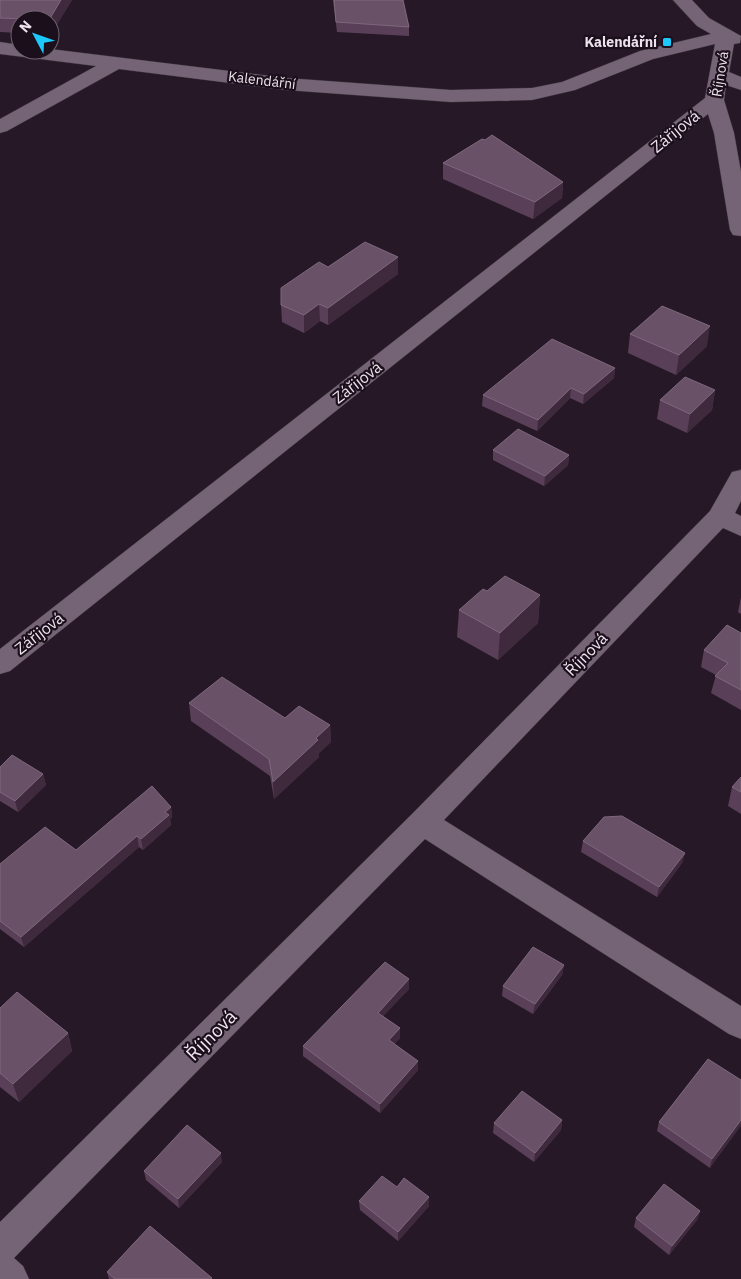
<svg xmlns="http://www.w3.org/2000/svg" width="741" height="1279" viewBox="0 0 741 1279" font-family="'IBM Plex Sans',sans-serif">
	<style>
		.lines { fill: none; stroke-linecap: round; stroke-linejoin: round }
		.minor-casing { stroke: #3f3540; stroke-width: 1 }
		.minor { fill: #756475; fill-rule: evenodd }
		.wall { fill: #594058 }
		.shaded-wall { fill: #3e293d }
		.building { fill: #695268; stroke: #7e687d }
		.poi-dot { fill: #1cc9fc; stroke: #1c0f1c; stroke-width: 2 }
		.labels { text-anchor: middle; stroke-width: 4.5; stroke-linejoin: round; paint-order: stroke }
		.far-poi-label { font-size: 14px; font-weight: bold; fill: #ede3ed; stroke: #1c0f1c; text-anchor: end }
		.far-street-label { font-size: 14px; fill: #ede3ed; stroke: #1c0f1c }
		.street-label { font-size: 16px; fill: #ede3ed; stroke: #1c0f1c }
		.near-street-label { font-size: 19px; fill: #ede3ed; stroke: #1c0f1c }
	</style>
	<rect width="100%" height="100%" fill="#261826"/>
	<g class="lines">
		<defs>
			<g id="minor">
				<polygon points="673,0 692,0 709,18 741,36 740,43 734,44 729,72 741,77 741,90 726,85 724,100 734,133 741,172 741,236 733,235 730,230 714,133 708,114 10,671 0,674 0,649 705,98 715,44 653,59 575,90 532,100 451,102 286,90 119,69 7,131 0,133 0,119 96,66 0,54 0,42 20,45 20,50 50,49 286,78 451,90 532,88 562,82 640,51 711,34 697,26"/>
				<polygon points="741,470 741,501 735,513 741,516 741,536 723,528 444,820 741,1006 741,1039 729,1034 425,839 14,1258 23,1266 29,1279 0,1279 0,1222 412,814 710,511 732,472"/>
			</g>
		</defs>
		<!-- minor casing -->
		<use href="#minor" class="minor-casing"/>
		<!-- minor -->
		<use href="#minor" class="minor"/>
	</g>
	<!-- wall -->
	<g class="wall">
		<polygon points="0,0 72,0 51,34 50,34 50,20 20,20 20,33 0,32"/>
		<polygon points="333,0 403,0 409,27 409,36 337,32"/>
		<polygon points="443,163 563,182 562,198 533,219 443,179"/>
		<polygon points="398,257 398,274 328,325 320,321 304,333 282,322 281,305 328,267"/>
		<polygon points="630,334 707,346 676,375 628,353"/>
		<polygon points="615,368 614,378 583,404 570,398 537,431 482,406 483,395"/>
		<polygon points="715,390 712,410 687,433 657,419 660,400"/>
		<polygon points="493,450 569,455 568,465 544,486 493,460"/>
		<polygon points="540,595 538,623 498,660 457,637 459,610"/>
		<polygon points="741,597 741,614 738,612"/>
		<polygon points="741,633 741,710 711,693 716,675 701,667 704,650"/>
		<polygon points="189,703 330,725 331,742 319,753 319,757 274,799 270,776 191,721"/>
		<polygon points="0,767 43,774 46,785 18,812 0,801"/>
		<polygon points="741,777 741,814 728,806 732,787"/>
		<polygon points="171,807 172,817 170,819 171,825 143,850 139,847 24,947 0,929 0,864 76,850"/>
		<polygon points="583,841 685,853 682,863 657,897 581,852"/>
		<polygon points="564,965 562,975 533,1014 502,996 503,986"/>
		<polygon points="409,979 409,989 383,1016 400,1028 400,1038 394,1044 418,1070 380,1113 303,1056 303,1046"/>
		<polygon points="0,1008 68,1033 72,1051 19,1102 0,1087"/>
		<polygon points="741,1080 710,1168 657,1131 659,1122"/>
		<polygon points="562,1120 561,1130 534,1162 493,1133 494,1123"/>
		<polygon points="222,1162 179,1208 146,1180 144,1171"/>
		<polygon points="397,1187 429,1206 398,1241 360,1210 359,1201"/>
		<polygon points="700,1211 697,1220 669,1255 634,1227 636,1218"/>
		<polygon points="107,1272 212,1279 109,1279"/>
	</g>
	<!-- shaded-wall -->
	<g class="shaded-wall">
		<polygon points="61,0 72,0 51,34 50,20 49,20"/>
		<polygon points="563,182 562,198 533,219 535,202"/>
		<polygon points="398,257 398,274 328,325 328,308"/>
		<polygon points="319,304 320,321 304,333 304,315"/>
		<polygon points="710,326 707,346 676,375 679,355"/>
		<polygon points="615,368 614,378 583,404 584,394"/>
		<polygon points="571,388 570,398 537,431 538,420"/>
		<polygon points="715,390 712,410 687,433 690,414"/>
		<polygon points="569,455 568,465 544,486 545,476"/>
		<polygon points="540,595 538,623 498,660 500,633"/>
		<polygon points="330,725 331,742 319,753 319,757 274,799 273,782 316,738"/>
		<polygon points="43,774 46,785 18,812 15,801"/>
		<polygon points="171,807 172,817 170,819 171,825 143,850 141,839 165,812"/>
		<polygon points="137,836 139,847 24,947 21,937"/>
		<polygon points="685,853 682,863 657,897 659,887"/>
		<polygon points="564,965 562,975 533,1014 535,1004"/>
		<polygon points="409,979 409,989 378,1022 378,1013"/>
		<polygon points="400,1028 400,1038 389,1049 389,1040"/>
		<polygon points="68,1033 72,1051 19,1102 13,1084"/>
		<polygon points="418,1061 418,1070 380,1113 380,1104"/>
		<polygon points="562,1120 561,1130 534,1162 535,1153"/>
		<polygon points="741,1120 741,1126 710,1168 712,1159"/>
		<polygon points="221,1153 222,1162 179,1208 178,1199"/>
		<polygon points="429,1197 429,1206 398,1241 398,1232"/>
		<polygon points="700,1211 697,1220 669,1255 672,1246"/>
	</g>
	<!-- building -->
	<g class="building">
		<polygon points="0,0 61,0 49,20 0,18"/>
		<polygon points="334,0 403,0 409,27 336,22"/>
		<polygon points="492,135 563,182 535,202 443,163 482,139 485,140"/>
		<polygon points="365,242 398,257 328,308 319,304 304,315 281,305 281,288 319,262 328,267"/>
		<polygon points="662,306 710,326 679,355 630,334"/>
		<polygon points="552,339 615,368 584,394 571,388 538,420 483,395"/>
		<polygon points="685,377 715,390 690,414 660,400"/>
		<polygon points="518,429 569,455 545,476 493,450"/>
		<polygon points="505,576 540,595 500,633 459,610 483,589 487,591"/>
		<polygon points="727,625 741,633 741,690 715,676 728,663 704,650"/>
		<polygon points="222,677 285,718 299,706 330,725 316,738 318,740 273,782 269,759 189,703"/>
		<polygon points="12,755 43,774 15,801 0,792 0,767"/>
		<polygon points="741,777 741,792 732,787"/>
		<polygon points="152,786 171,807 165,812 169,815 141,839 137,836 21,937 0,921 0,864 45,827 76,850"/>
		<polygon points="622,816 685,853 659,887 583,841 604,817"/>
		<polygon points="533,947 564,965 535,1004 503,986"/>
		<polygon points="385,962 409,979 378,1013 400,1028 389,1040 418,1061 380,1104 303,1046"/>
		<polygon points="17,992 68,1033 13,1084 0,1073 0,1008"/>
		<polygon points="708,1059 741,1080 741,1120 712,1159 659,1122"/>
		<polygon points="522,1091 562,1120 535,1153 494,1123"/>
		<polygon points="187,1125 221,1153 178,1199 144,1171"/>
		<polygon points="382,1176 397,1187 404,1178 429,1197 398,1232 359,1201"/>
		<polygon points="664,1184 700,1211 672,1246 636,1218"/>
		<polygon points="150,1226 212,1278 210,1279 115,1279 107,1272"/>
	</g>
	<!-- markers -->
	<rect class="poi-dot" x="662" y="37" width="10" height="10" rx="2.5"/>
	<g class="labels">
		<!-- far-poi labels -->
		<g class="far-poi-label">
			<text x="657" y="47">Kalendářní</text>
		</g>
		<!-- far-street labels -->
		<g class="far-street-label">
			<text transform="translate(720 74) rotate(-81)" y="5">Říjnová</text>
			<text transform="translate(262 80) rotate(7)" y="5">Kalendářní</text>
		</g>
		<!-- street labels -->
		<g class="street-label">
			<text transform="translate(675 131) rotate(-39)" y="6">Zářijová</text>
			<text transform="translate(357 382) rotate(-38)" y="6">Zářijová</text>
			<text transform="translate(39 633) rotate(-38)" y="6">Zářijová</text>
			<text transform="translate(586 654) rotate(-46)" y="6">Říjnová</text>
		</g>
		<!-- near-street labels -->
		<g class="near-street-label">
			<text transform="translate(211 1035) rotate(-45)" y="7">Říjnová</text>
		</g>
	</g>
	<!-- north arrow -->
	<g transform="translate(35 35) rotate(311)"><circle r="24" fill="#1c0f1c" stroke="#706470"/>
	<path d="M0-4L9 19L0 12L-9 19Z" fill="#1cc9fc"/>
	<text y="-8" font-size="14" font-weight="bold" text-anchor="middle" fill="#ede3ed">N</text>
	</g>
</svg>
